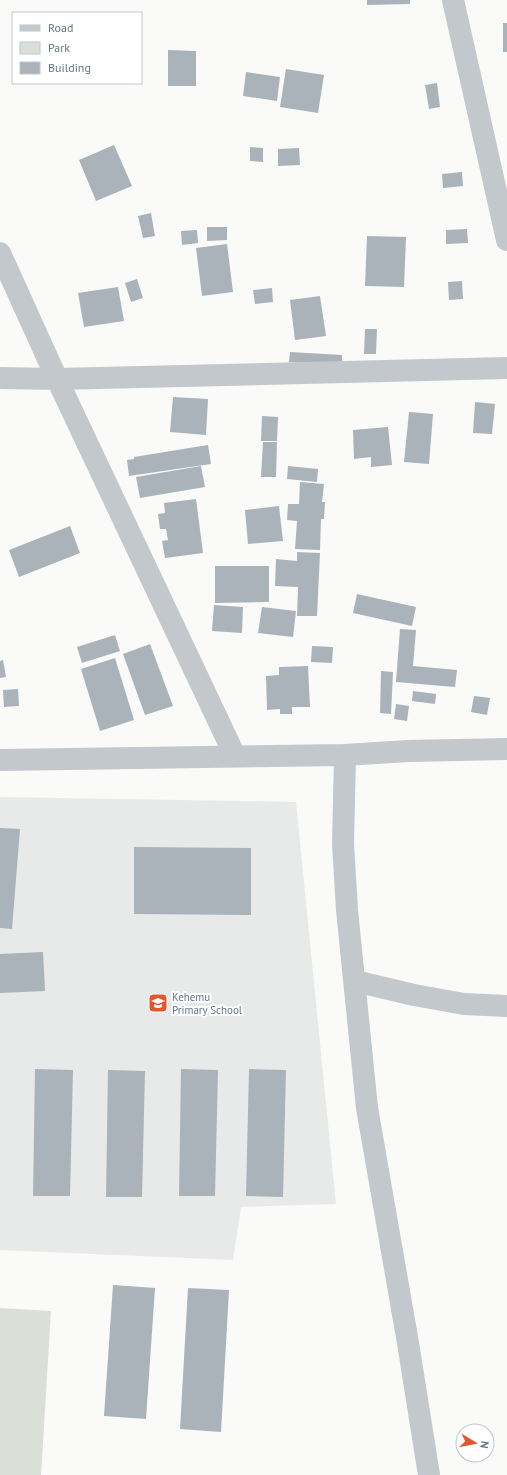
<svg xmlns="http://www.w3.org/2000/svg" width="507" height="1475" viewBox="0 0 507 1475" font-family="'PT Sans',sans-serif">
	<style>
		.built { fill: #e8e9e9 }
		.green { fill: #dadfd7 }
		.building { fill: #aab3b9 }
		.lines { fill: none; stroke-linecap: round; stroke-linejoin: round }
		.street { stroke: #c3c8cc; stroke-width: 22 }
		.labels { text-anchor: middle; stroke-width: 4; stroke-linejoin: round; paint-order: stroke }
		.poi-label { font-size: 11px; fill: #657683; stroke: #fff; text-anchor: start }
	</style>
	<rect width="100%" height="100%" fill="#fafaf8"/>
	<!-- built -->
	<polygon class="built" points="0,797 296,802 336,1204 241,1207 233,1260 0,1250"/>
	<!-- green -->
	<polygon class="green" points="0,1308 51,1311 41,1475 0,1475"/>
	<!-- building -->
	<g class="building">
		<polygon points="367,0 410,0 410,4 367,5"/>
		<rect x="503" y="23" width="4" height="29"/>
		<polygon points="168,50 196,51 196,86 168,86"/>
		<polygon points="286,69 324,75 318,113 280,107"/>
		<polygon points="246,72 280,77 277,101 243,96"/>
		<polygon points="437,83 440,107 429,109 425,85"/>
		<polygon points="114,145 132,186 96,201 79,160"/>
		<polygon points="250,147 263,148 263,162 250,161"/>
		<polygon points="299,148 300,165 278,166 278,149"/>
		<polygon points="462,172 463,186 443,188 442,174"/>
		<polygon points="151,213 155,236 143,238 138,216"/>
		<polygon points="207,227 227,227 227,240 207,241"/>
		<polygon points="467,229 468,243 446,244 446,230"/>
		<polygon points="197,230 198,243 182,245 181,231"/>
		<polygon points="367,236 406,237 404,287 365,286"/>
		<polygon points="227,244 233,292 202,296 196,248"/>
		<polygon points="137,279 143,298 131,302 125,283"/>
		<polygon points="462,281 463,299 449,300 448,282"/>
		<polygon points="118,287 124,321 84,327 78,293"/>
		<polygon points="272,288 273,302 255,304 253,290"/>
		<polygon points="320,296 326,336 295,340 290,300"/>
		<polygon points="365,329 377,329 376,354 364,354"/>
		<polygon points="290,352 342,355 342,365 289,362"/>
		<polygon points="173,397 208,399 206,435 170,432"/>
		<polygon points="475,402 495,404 492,434 473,433"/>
		<polygon points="409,412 433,414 429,464 404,462"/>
		<polygon points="262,416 278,417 277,441 261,441"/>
		<polygon points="388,427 392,465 371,467 371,457 354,459 353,430"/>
		<polygon points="263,442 277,442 276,477 261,477"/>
		<polygon points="208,445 211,464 129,476 127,460 134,459 134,457"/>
		<polygon points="201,466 205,487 140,498 136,477"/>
		<polygon points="288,466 318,469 317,482 287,479"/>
		<polygon points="300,482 324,484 322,502 325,502 324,519 321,519 320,550 295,549 297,521 287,520 288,504 299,504"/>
		<polygon points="196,499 203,553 165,558 162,541 168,540 166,529 160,529 158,514 165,513 164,503"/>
		<polygon points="279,506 283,541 248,544 245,510"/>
		<polygon points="70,526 80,553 19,577 9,550"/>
		<polygon points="297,552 320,553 317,616 297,616 298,587 275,586 276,559 297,561"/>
		<polygon points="215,566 269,566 269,602 215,603"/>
		<polygon points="357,594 416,607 412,626 353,613"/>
		<polygon points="214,605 243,607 242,633 212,631"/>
		<polygon points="262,607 296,611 293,637 258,633"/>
		<polygon points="400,629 416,630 413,666 457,670 455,687 396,682"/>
		<polygon points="115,635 120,651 82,663 77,647"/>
		<polygon points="150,644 173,706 145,715 123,654"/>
		<polygon points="312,646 333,647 332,663 311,662"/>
		<polygon points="115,658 134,720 100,731 81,669"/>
		<polygon points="3,660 6,677 0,678 0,661"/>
		<polygon points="308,666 310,707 292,707 292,714 280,714 280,709 267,710 266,676 279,675 279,667"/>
		<polygon points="381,671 393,672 391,714 380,713"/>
		<polygon points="18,689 19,706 4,707 3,690"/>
		<polygon points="413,691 436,694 435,704 412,701"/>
		<polygon points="474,696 490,698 487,715 471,712"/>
		<polygon points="396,704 409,706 407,721 394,719"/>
		<polygon points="0,828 20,829 12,929 0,928"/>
		<polygon points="134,847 251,848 251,915 134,914"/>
		<polygon points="43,952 45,991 0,993 0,954"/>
		<polygon points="35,1069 73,1070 70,1196 33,1196"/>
		<polygon points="181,1069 218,1070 215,1196 179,1196"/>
		<polygon points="249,1069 286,1070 283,1197 246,1196"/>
		<polygon points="108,1070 145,1071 142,1197 106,1197"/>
		<polygon points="113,1285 155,1288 146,1419 104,1416"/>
		<polygon points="188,1288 229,1290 221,1432 180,1429"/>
	</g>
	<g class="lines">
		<!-- street -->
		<g class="street">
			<polyline points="453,0 507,240"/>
			<polyline points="0,253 57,379 235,756"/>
			<polyline points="0,378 57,379 507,368"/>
			<polyline points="345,755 343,844 347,910 367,1108 408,1343 429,1475"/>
			<polyline points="0,760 345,755 408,751 507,749"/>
			<polyline points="355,981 414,995 464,1004 507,1006"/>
		</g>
	</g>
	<!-- icons -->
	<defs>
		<symbol id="school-square" viewBox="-11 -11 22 22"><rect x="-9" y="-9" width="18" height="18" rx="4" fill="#e4572e" stroke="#fff"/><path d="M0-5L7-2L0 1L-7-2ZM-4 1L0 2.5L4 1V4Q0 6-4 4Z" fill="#fff"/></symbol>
	</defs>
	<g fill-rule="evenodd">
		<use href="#school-square" x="147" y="992" width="22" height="22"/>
	</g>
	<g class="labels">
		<!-- poi labels -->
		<g class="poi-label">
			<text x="172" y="1001">Kehemu<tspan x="172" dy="13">Primary School</tspan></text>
		</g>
	</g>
	<!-- legend -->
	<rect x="12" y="12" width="130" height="72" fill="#ffffff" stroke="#c1c8cd"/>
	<rect x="20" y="25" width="20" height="6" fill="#c3c8cc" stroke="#c1c8cd"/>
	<text x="48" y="32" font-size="12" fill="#657683">Road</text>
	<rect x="20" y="42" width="20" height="12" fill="#dadfd7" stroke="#c1c8cd"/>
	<text x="48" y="52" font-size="12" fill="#657683">Park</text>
	<rect x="20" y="62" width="20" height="12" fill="#aab3b9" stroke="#c1c8cd"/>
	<text x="48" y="72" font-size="12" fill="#657683">Building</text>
	<!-- north arrow -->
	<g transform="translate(475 1443) rotate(100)"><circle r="19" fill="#ffffff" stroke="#c1c8cd"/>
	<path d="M0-3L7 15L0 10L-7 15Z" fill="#e4572e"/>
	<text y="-6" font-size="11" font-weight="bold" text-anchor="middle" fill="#657683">N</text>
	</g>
</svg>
